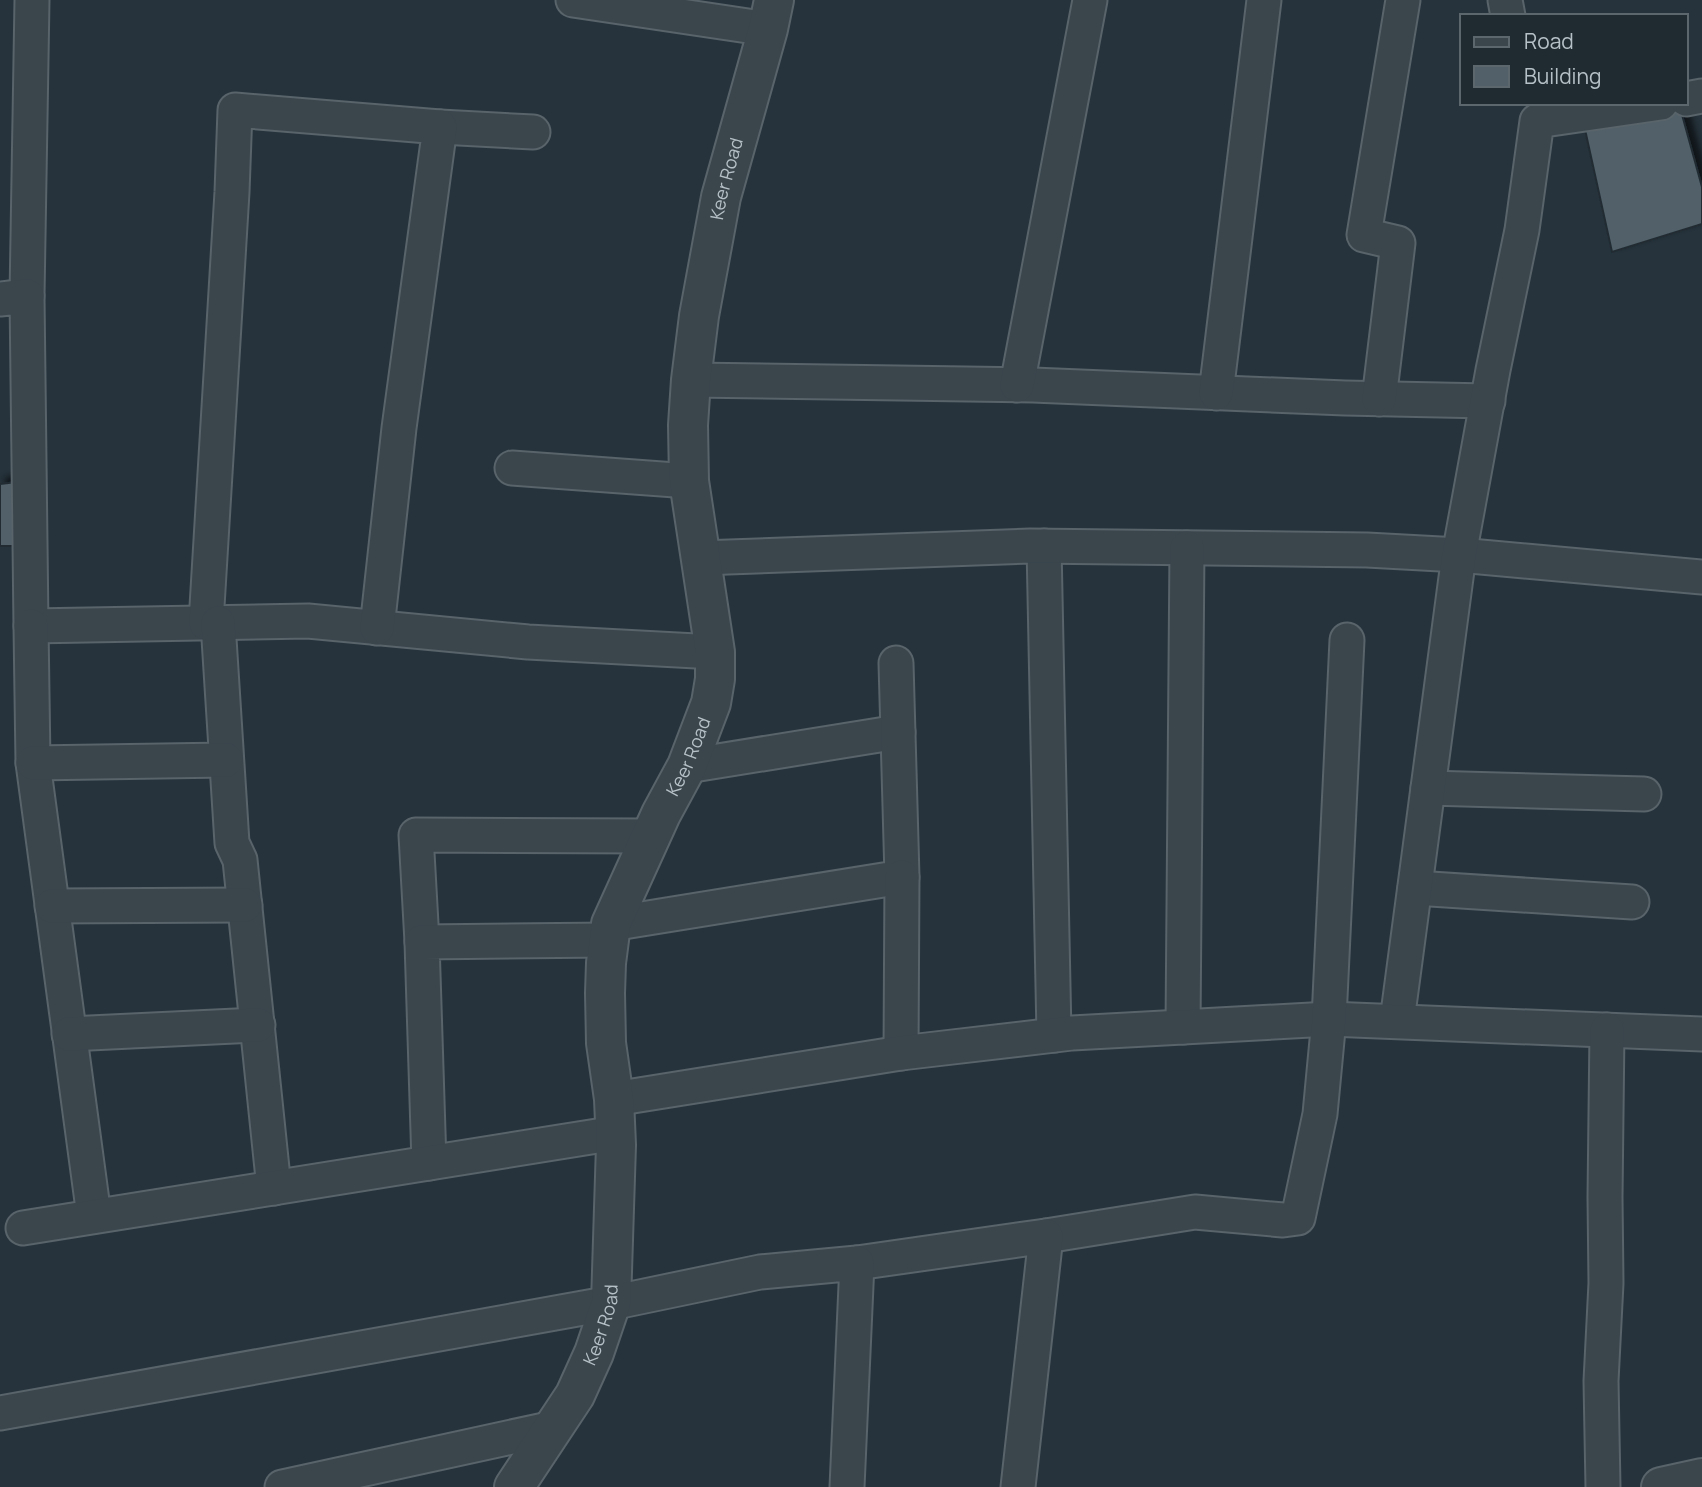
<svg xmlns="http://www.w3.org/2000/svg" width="1702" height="1487" viewBox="0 0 1702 1487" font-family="Manrope,sans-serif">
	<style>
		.building { fill: #516069; stroke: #212c33; stroke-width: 2; filter: url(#shadow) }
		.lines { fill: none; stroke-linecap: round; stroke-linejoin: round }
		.minor-casing { stroke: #58636a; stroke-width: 37 }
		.tertiary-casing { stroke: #58636a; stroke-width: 42 }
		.minor { stroke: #3a454c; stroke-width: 33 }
		.tertiary { stroke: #3a454c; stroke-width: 38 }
		.labels { text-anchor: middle; stroke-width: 7; stroke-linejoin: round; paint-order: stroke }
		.street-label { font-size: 18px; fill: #b6c0c7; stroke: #1f2a31 }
	</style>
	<defs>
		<filter id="shadow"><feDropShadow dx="6" dy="-6" stdDeviation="3.5" flood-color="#0009"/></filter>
	</defs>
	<rect width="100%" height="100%" fill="#26333c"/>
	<!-- building -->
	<g class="building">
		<polygon points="1681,111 1702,187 1702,224 1612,252 1584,125"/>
		<polygon points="17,482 18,546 0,546 0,484"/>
	</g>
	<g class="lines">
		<defs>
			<g id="minor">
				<polyline points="573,0 768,29"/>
				<polyline points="1505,0 1508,16"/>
				<polyline points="1686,99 1702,96"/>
				<polyline points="440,127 533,132"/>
				<polyline points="27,296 32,0"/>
				<polyline points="0,299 27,296 31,626 308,621 528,642 715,652"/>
				<polyline points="691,380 1033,385 1345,398 1488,401"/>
				<polyline points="1017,385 1090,0"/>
				<polyline points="1216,393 1264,0"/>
				<polyline points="1379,399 1398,243 1364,235 1403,0"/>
				<polyline points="512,468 689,481"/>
				<polyline points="1044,546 1054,1035"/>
				<polyline points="700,558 1030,546 1367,550 1459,555 1702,577"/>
				<polyline points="206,623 232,192 235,110 440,127 399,428 377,628"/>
				<polyline points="218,623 232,843 240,860 274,1188"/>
				<polyline points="31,626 33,763 94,1216"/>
				<polyline points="33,763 226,760"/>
				<polyline points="687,766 898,732"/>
				<polyline points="1428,788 1644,794"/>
				<polyline points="1415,888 1632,902"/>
				<polyline points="52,906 245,905"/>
				<polyline points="611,924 902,877 896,663"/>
				<polyline points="422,942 416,835 650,836"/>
				<polyline points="1397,1021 1459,555 1493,370 1522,230 1537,121 1661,103"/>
				<polyline points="1183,1027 1187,548"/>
				<polyline points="69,1034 258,1025"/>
				<polyline points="901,1053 902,877"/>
				<polyline points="614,1099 901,1053 1072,1033 1329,1019 1702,1034"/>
				<polyline points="429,1163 422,942 608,940"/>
				<polyline points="23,1228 616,1133"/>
				<polyline points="1046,1236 1195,1212 1283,1220 1298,1218 1320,1114 1329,1019 1347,640"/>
				<polyline points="857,1263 1046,1236 1018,1487"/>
				<polyline points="0,1413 611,1303 760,1272 857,1263 847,1487"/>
				<polyline points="282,1487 553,1428"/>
				<polyline points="1603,1487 1601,1381 1606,1283 1605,1197 1607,1030"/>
			</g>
			<g id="tertiary">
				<path id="s1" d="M 514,1487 L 575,1395 L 594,1353 L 611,1303 L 616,1145 L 614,1099 L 606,1043 L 605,993 L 606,963 L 611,924 L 661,814 L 687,766 L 711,703 L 715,679 L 715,652 L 689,481 L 688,425 L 691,380 L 699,316 L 721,197 L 768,29 L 774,0"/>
				<polyline points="1661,1487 1702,1478"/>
			</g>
		</defs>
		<!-- minor casing -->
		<use href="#minor" class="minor-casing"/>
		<!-- tertiary casing -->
		<use href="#tertiary" class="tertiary-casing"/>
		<!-- minor -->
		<use href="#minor" class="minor"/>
		<!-- tertiary -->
		<use href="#tertiary" class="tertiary"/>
	</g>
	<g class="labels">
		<!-- street labels -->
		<g class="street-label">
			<text dy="6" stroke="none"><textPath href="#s1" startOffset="1362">Keer Road</textPath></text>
			<text dy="6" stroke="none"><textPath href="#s1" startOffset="774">Keer Road</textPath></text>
			<text dy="6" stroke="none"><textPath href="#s1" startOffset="186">Keer Road</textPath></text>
		</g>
	</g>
	<!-- legend -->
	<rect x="1460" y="14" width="228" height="91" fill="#1f2a31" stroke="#5b666d" stroke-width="2"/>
	<rect x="1474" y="37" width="35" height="10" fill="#3a454c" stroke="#5b666d" stroke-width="2"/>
	<text x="1524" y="49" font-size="21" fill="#b6c0c7">Road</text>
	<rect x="1474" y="66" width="35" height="21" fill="#516069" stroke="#5b666d" stroke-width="2"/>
	<text x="1524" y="84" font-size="21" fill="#b6c0c7">Building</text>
</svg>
